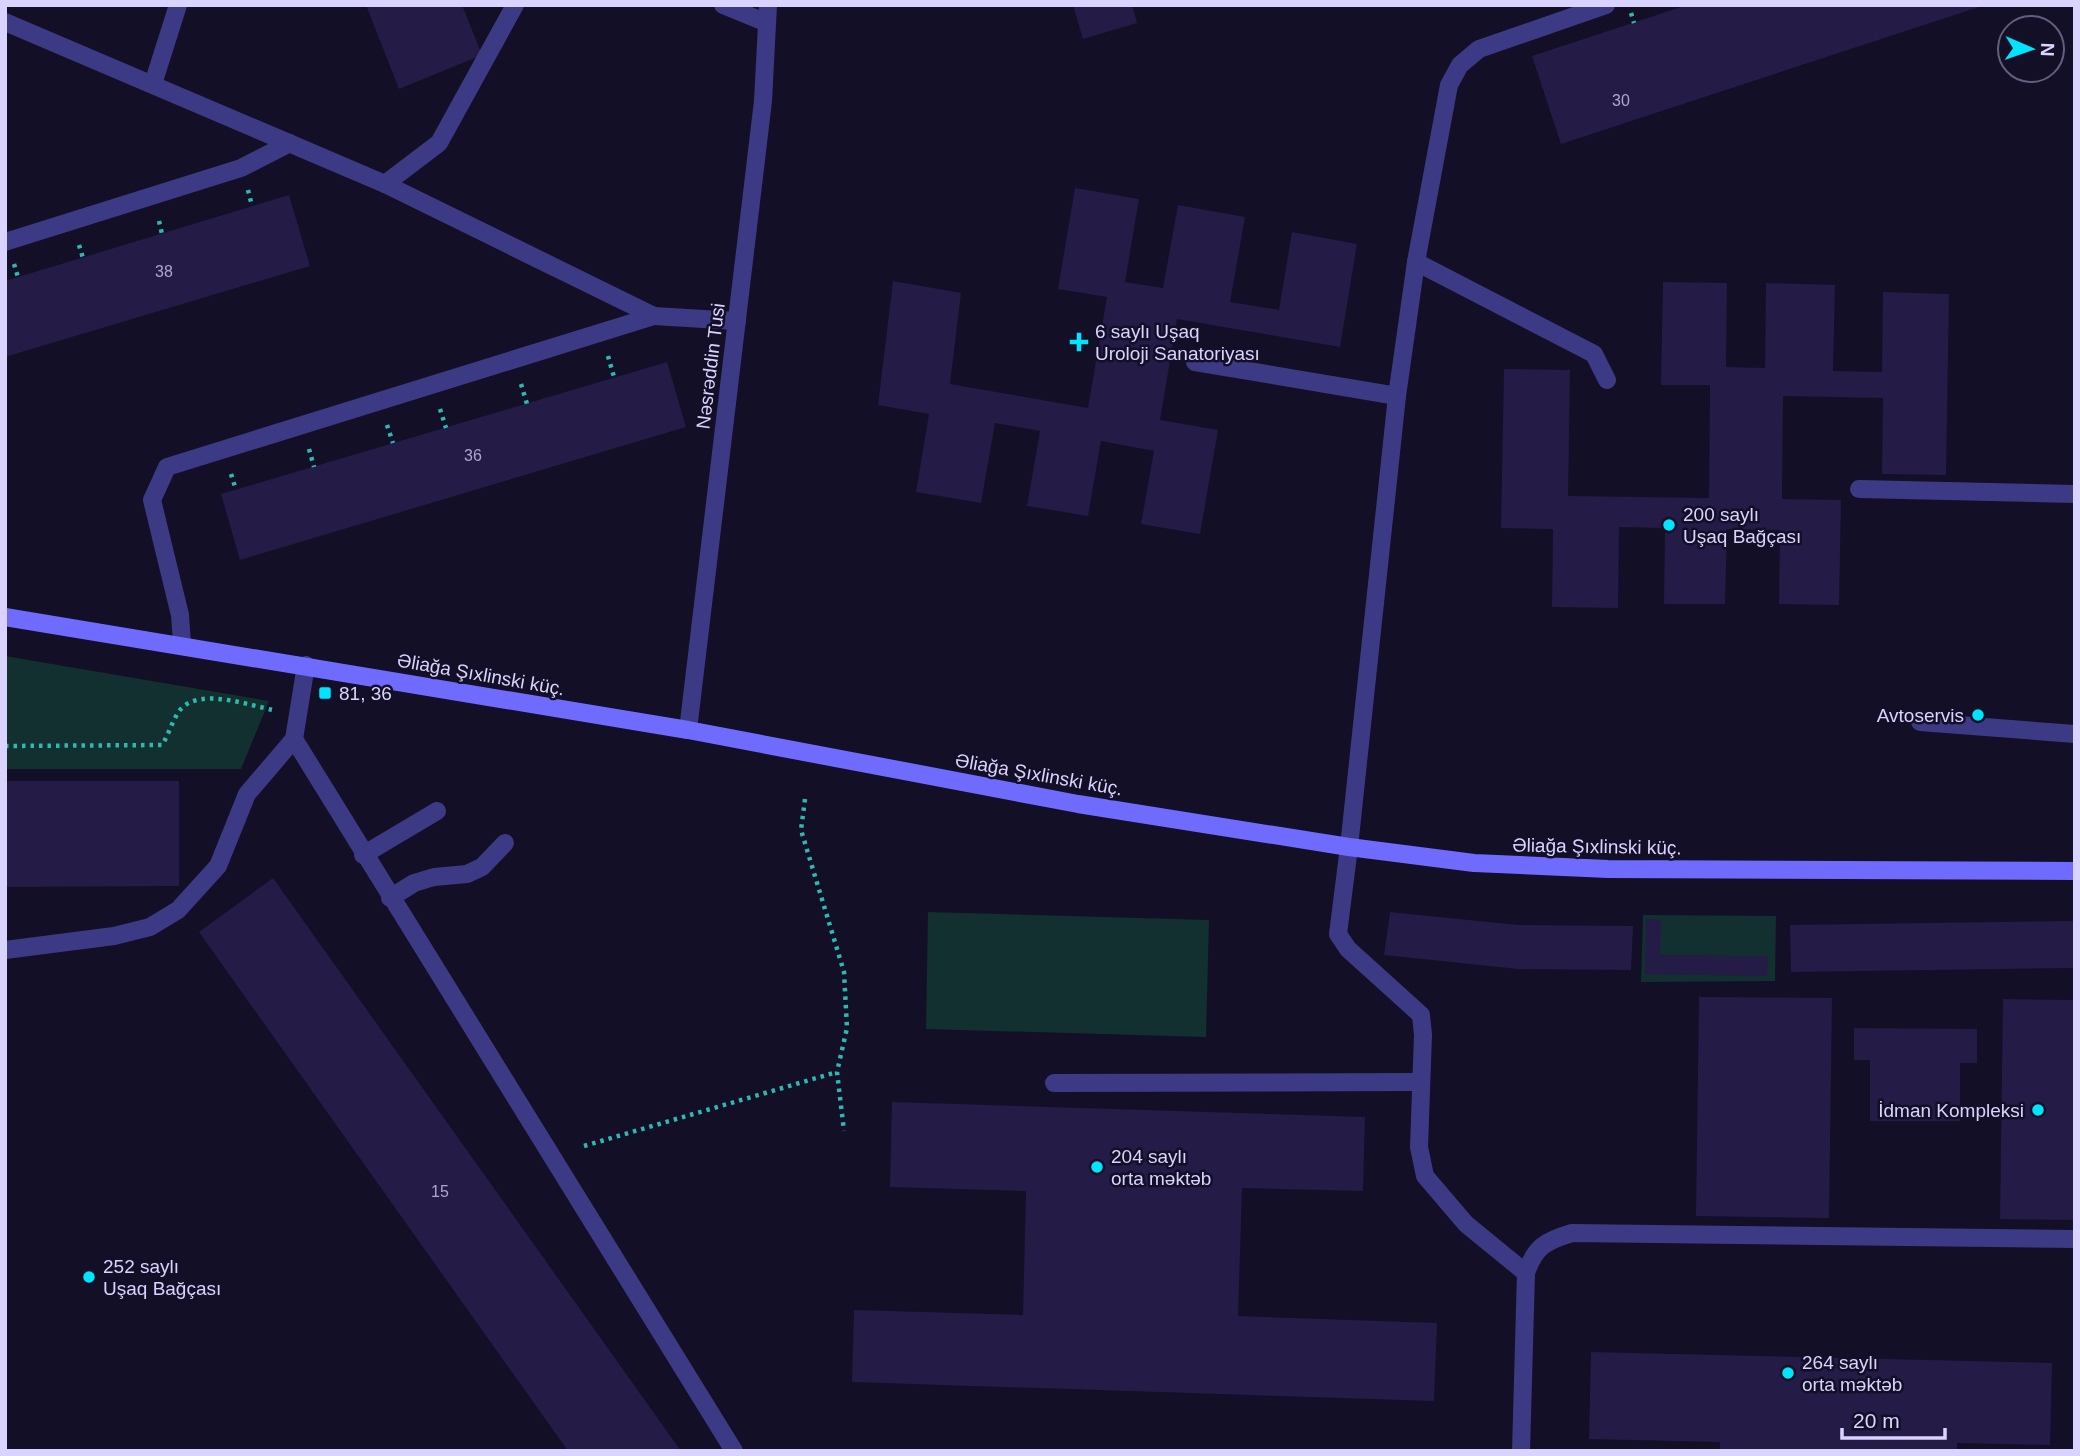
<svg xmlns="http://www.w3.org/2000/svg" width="2080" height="1456" viewBox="0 0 2080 1456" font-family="Arial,sans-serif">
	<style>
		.green { fill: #12302f }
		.building { fill: #241b47 }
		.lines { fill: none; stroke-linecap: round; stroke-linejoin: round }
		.path { stroke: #2fb8b0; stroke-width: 4.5; stroke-dasharray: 3.5 5; stroke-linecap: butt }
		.service { stroke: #3d3a85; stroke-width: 18 }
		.minor { stroke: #3d3a85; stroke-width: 18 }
		.secondary { stroke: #6f6bff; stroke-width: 18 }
		.poi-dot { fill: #00e5ff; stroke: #130f26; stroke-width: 2.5 }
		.labels { text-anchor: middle; stroke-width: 5; stroke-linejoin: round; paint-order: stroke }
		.number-label { font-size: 16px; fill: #aca6d1 }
		.poi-label { font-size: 19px; fill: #d9d4ff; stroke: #130f26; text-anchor: start }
		.street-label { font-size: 19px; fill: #d9d4ff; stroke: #130f26 }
	</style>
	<rect width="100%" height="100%" fill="#130f26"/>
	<!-- green -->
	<g class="green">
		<polygon points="5,656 269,701 241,769 5,769"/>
		<polygon points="928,912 1209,920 1206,1037 926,1029"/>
		<polygon points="1643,915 1776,916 1775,981 1641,982"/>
	</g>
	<!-- building -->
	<g class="building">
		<polygon points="366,5 462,5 482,55 399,89"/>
		<polygon points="1073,5 1132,5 1137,23 1083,39"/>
		<polygon points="1687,5 1982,5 1982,6 1561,144 1532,56"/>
		<polygon points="1075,188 1139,199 1125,282 1163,288 1178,205 1245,217 1230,302 1279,310 1292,232 1357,244 1340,347 1177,319 1160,420 1218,430 1200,534 1141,524 1154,451 1101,441 1088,516 1027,506 1040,431 995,423 981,503 916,492 929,414 878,405 893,281 961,293 950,384 1088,408 1107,297 1058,289"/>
		<polygon points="289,195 310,266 5,357 5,281"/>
		<polygon points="1663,282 1727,283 1726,367 1765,368 1766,283 1835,285 1833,371 1882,372 1883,292 1949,294 1946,475 1882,474 1883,398 1783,396 1782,499 1841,500 1839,605 1779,604 1780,530 1727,529 1725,604 1664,604 1665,528 1619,527 1618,608 1552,607 1553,529 1501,528 1504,369 1570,370 1568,496 1709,498 1710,385 1661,385"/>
		<polygon points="667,362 686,427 240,560 221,494"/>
		<polygon points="5,781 179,781 179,886 5,887"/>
		<polygon points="273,878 681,1451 568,1451 199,932"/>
		<polygon points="1390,912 1518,925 1633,926 1631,970 1518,969 1384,955"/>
		<polygon points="1646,919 1661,920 1660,955 1768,956 1767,976 1645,974"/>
		<polygon points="2075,921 2075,968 1791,972 1790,925"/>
		<polygon points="1699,997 1832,998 1829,1218 1696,1216"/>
		<polygon points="2003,999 2075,1000 2075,1220 2000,1219"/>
		<polygon points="1854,1028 1977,1029 1977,1063 1960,1063 1960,1121 1870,1121 1870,1060 1854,1060"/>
		<polygon points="892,1102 1365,1117 1363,1191 1242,1188 1238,1316 1437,1323 1434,1401 852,1382 854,1310 1023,1315 1026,1191 890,1187"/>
		<polygon points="1591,1352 2052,1363 2050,1445 1957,1443 1957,1451 1720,1451 1720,1442 1589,1439"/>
	</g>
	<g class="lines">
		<!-- path -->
		<g class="path">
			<polyline points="1631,13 1634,23"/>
			<polyline points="248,190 252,206"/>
			<polyline points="159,221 162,234"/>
			<polyline points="79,245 83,258"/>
			<polyline points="14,264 18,277"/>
			<polyline points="608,356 614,377"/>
			<polyline points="521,384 527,404"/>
			<polyline points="440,409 446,428"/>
			<polyline points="387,425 393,443"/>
			<polyline points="309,449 314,467"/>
			<polyline points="231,474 236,490"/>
			<path d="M 5,746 L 162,745 C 169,734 172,721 180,710 C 199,687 248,705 273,710"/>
			<polyline points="805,799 801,830 844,972 847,1028 837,1072 844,1131"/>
			<polyline points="584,1146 837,1072"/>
		</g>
		<!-- service -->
		<g class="service">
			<polyline points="723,5 767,23"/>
			<polyline points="5,22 385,184 654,316 737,321"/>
			<polyline points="153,84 178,5"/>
			<polyline points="385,184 439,143 515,5"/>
			<polyline points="5,242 241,168 290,143"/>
			<polyline points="1416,262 1594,354 1607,380"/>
			<polyline points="1195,362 1397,396"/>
			<polyline points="1859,489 2075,494"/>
			<polyline points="182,644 180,615 152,500 167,467 654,316"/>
			<polyline points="306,665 294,739 734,1451"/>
			<polyline points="1920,722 2075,734"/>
			<polyline points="363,855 437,811"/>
			<polyline points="390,898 414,883 434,877 467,874 482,867 505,843"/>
			<polyline points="5,950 114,936 150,927 178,910 218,866 247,794 294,739"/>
			<polyline points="1054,1083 1420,1082"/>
			<polyline points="1526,1273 1466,1224 1425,1176 1419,1147 1423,1035 1421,1015 1348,949 1338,934 1349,847 1397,396 1416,262 1449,85 1460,65 1479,49 1606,5"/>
			<path d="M 1521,1451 L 1526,1273 C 1535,1247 1545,1241 1572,1233 L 2075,1239"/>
		</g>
		<!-- minor -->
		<polyline class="minor" points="688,730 763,101 768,5"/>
		<!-- secondary -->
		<polyline class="secondary" points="5,617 688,730 1078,804 1349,847 1474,863 1608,869 2075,871"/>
	</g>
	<!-- markers -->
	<g class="poi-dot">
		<path d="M1075.5 331.5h7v7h7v7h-7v7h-7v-7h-7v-7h7z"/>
		<circle cx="1669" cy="525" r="7"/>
		<rect x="318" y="686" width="14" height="14" rx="3.5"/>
		<circle cx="1978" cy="715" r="7"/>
		<circle cx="2038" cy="1110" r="7"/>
		<circle cx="1097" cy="1167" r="7"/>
		<circle cx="89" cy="1277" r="7"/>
		<circle cx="1788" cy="1373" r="7"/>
	</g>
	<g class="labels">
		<!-- number labels -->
		<g class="number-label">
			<text x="1621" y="106">30</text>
			<text x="164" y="277">38</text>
			<text x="473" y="461">36</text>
			<text x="440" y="1197">15</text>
		</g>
		<!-- poi labels -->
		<g class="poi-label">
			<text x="1095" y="338">6 saylı Uşaq<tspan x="1095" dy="22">Uroloji Sanatoriyası</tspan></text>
			<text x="1683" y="521">200 saylı<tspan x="1683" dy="22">Uşaq Bağçası</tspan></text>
			<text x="339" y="700">81, 36</text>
			<text x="1964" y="722" text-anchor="end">Avtoservis</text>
			<text x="2024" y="1117" text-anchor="end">İdman Kompleksi</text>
			<text x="1111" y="1163">204 saylı<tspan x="1111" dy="22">orta məktəb</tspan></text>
			<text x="103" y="1273">252 saylı<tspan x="103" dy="22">Uşaq Bağçası</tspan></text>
			<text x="1802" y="1369">264 saylı<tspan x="1802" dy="22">orta məktəb</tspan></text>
		</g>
		<!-- street labels -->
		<g class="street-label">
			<text transform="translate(710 366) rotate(-83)" y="7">Nəsrəddin Tusi</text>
			<text transform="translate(481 674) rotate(10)" y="7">Əliağa Şıxlinski küç.</text>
			<text transform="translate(1039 774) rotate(10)" y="7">Əliağa Şıxlinski küç.</text>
			<text transform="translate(1597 846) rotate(1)" y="7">Əliağa Şıxlinski küç.</text>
		</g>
	</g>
	<!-- border -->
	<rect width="2080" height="1456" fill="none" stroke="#d9d4ff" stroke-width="14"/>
	<!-- north arrow -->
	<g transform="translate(2031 49) rotate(92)"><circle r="33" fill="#130f26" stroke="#625e7d" stroke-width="2"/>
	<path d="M0-5L12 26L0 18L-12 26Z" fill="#00e5ff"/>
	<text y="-10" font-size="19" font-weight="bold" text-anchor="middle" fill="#d9d4ff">N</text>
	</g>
	<!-- scale -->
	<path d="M1842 1428v10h103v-10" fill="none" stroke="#d9d4ff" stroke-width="3.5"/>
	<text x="1853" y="1428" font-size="21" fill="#d9d4ff" stroke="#130f26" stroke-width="5" paint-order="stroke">20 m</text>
</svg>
